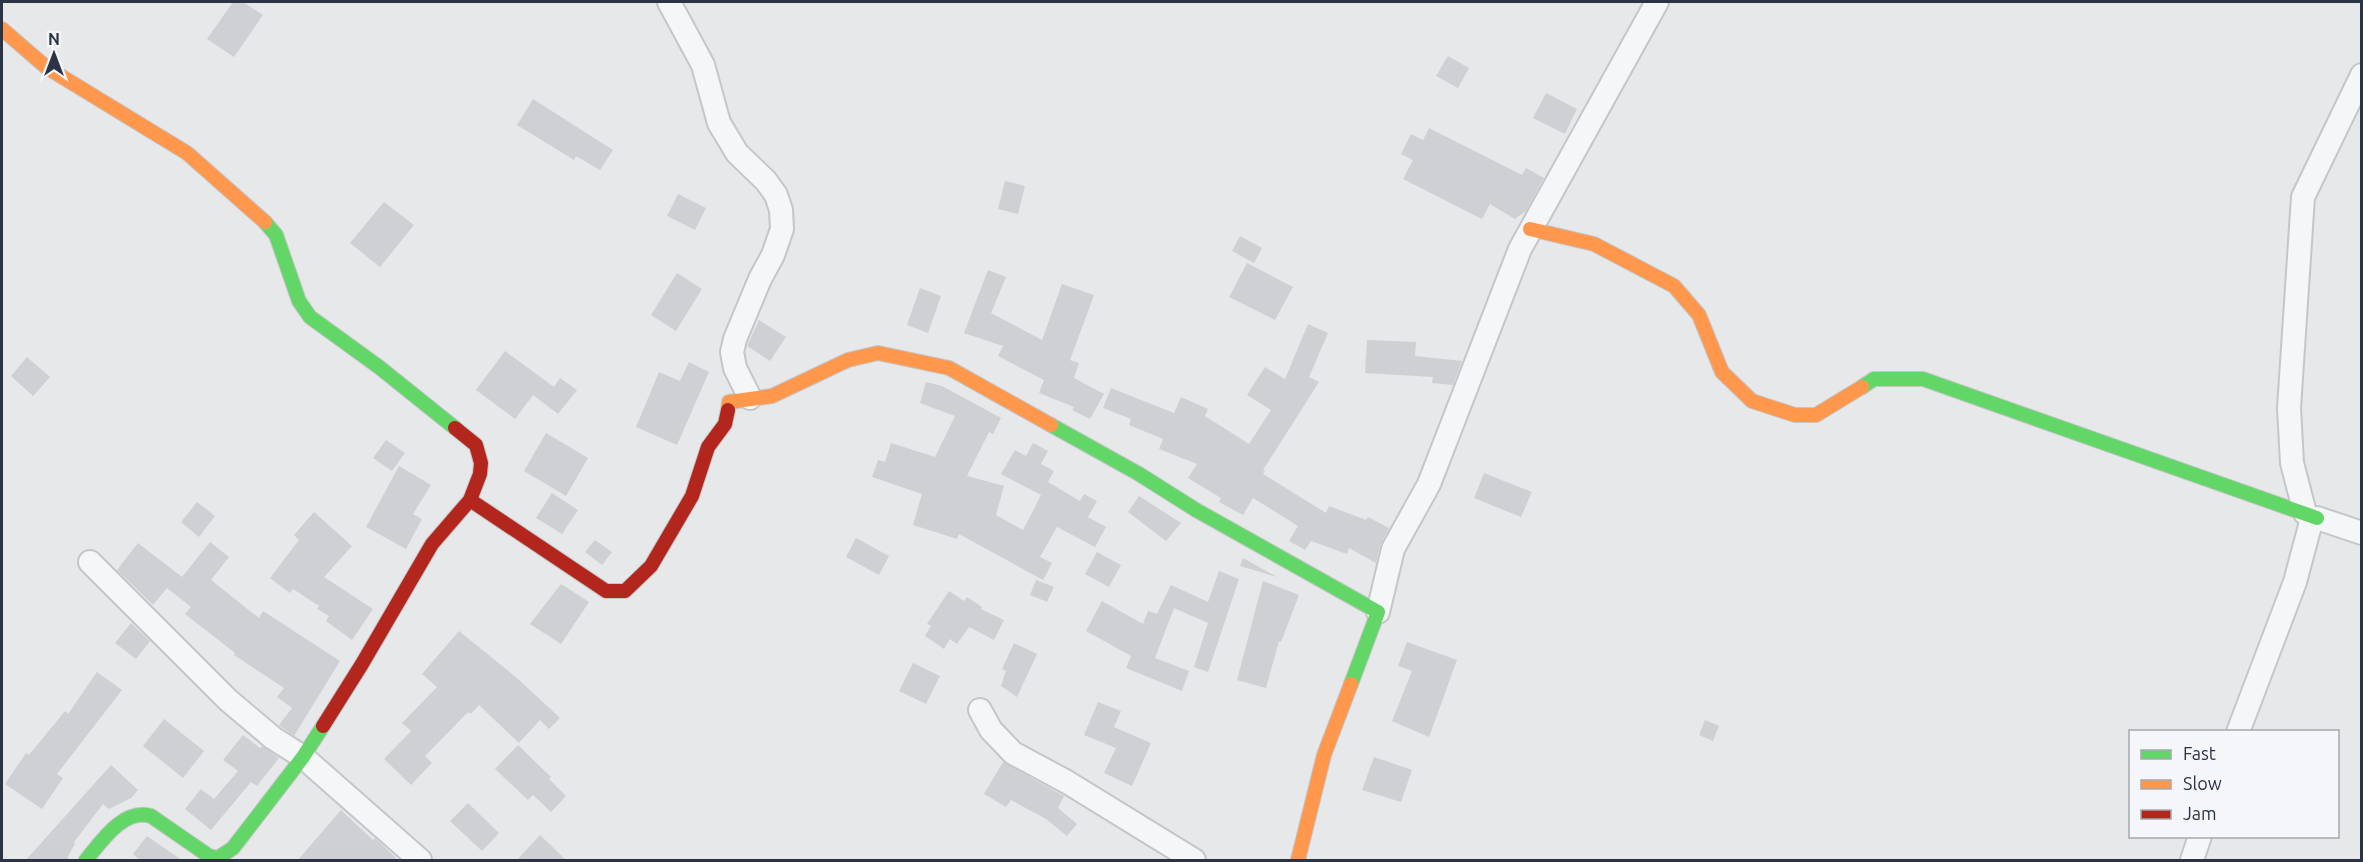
<svg xmlns="http://www.w3.org/2000/svg" width="2363" height="862" viewBox="0 0 2363 862" font-family="Ubuntu,sans-serif">
	<style>
		.building { fill: #ced0d3 }
		.lines { fill: none; stroke-linecap: round; stroke-linejoin: round }
		.street-casing { stroke: #c4c6c8; stroke-width: 26 }
		.fast-casing { stroke: #c4c6c8; stroke-width: 16 }
		.slow-casing { stroke: #c4c6c8; stroke-width: 16 }
		.jam-casing { stroke: #c4c6c8; stroke-width: 16 }
		.street { stroke: #f5f6f7; stroke-width: 22 }
		.fast { stroke: #63d668; stroke-width: 14 }
		.slow { stroke: #ff974d; stroke-width: 14 }
		.jam { stroke: #b3261e; stroke-width: 14 }
	</style>
	<rect width="100%" height="100%" fill="#e6e8ea"/>
	<!-- building -->
	<g class="building">
		<polygon points="233,2 243,2 263,15 234,57 207,39"/>
		<polygon points="1448,56 1469,68 1458,88 1436,76"/>
		<polygon points="1546,93 1577,109 1565,134 1533,118"/>
		<polygon points="533,99 613,150 600,170 576,156 574,160 517,125"/>
		<polygon points="1429,128 1522,175 1526,168 1544,178 1526,211 1515,219 1490,204 1482,219 1403,179 1413,160 1401,154 1411,134 1423,140"/>
		<polygon points="1005,181 1025,186 1018,214 998,209"/>
		<polygon points="678,194 706,208 695,230 667,216"/>
		<polygon points="384,202 414,225 380,267 350,243"/>
		<polygon points="1240,236 1262,248 1254,263 1232,251"/>
		<polygon points="1247,263 1293,287 1275,320 1229,297"/>
		<polygon points="988,270 1006,277 991,313 1042,340 1062,284 1094,295 1070,360 1079,363 1074,378 1104,394 1090,419 1072,410 1074,407 1039,393 1044,380 998,356 1003,346 964,333"/>
		<polygon points="677,273 702,289 676,331 651,315"/>
		<polygon points="920,288 941,296 928,333 907,325"/>
		<polygon points="759,320 786,337 770,361 747,346"/>
		<polygon points="1308,324 1328,333 1309,377 1319,382 1263,470 1265,471 1263,474 1326,513 1329,506 1366,520 1368,517 1389,528 1380,546 1376,563 1349,548 1347,554 1311,541 1305,550 1289,541 1298,526 1253,498 1243,515 1219,502 1221,498 1188,478 1197,464 1159,449 1163,439 1129,425 1131,419 1103,408 1111,388 1174,413 1181,397 1208,409 1205,416 1249,444 1271,410 1247,395 1265,367 1285,379"/>
		<polygon points="1367,340 1416,342 1415,356 1462,361 1453,385 1432,383 1433,377 1365,373"/>
		<polygon points="505,351 554,387 560,378 577,390 558,414 533,395 515,419 476,390"/>
		<polygon points="27,357 50,377 33,396 11,376"/>
		<polygon points="689,362 709,372 677,445 636,427 659,372 680,381"/>
		<polygon points="926,382 942,386 1001,418 993,434 989,432 967,476 1004,486 996,515 1023,530 1041,495 1001,474 1015,450 1026,456 1033,443 1048,451 1041,464 1054,471 1048,482 1080,501 1084,494 1097,501 1088,517 1106,527 1095,547 1057,527 1040,557 1052,563 1043,580 959,534 957,539 913,525 922,494 872,477 878,460 885,462 891,443 935,457 955,416 920,403"/>
		<polygon points="546,433 588,458 566,496 524,471"/>
		<polygon points="386,440 405,453 392,471 373,458"/>
		<polygon points="399,466 431,485 413,514 422,519 406,549 366,527"/>
		<polygon points="1484,473 1532,492 1521,517 1474,498"/>
		<polygon points="552,493 578,510 562,534 536,518"/>
		<polygon points="1139,496 1181,523 1166,541 1128,512"/>
		<polygon points="197,502 215,516 199,537 181,522"/>
		<polygon points="314,512 352,546 324,577 373,609 352,640 326,621 329,616 317,609 319,606 293,589 290,593 270,578 299,540 294,535"/>
		<polygon points="856,538 889,556 879,575 846,557"/>
		<polygon points="595,540 612,552 602,565 585,552"/>
		<polygon points="210,542 229,557 211,580 259,618 263,611 340,661 294,736 279,725 292,708 277,697 284,688 234,655 235,653 185,614 191,607 167,588 153,605 117,570 138,543 182,577"/>
		<polygon points="1097,552 1121,565 1109,587 1085,574"/>
		<polygon points="1243,558 1277,577 1240,566"/>
		<polygon points="1219,571 1239,579 1208,672 1194,667 1208,623 1174,608 1155,658 1189,671 1182,691 1126,668 1131,656 1086,631 1102,601 1143,624 1148,611 1157,614 1171,585 1208,602"/>
		<polygon points="1036,580 1054,587 1047,602 1030,595"/>
		<polygon points="1263,581 1299,595 1281,642 1279,641 1266,688 1237,680"/>
		<polygon points="561,584 589,602 561,644 530,624"/>
		<polygon points="949,591 964,601 967,597 982,607 981,609 1004,620 994,640 969,627 957,644 950,639 944,649 925,636 931,626 927,624"/>
		<polygon points="131,623 150,641 136,659 115,643"/>
		<polygon points="459,631 517,678 560,718 549,729 540,720 519,743 479,705 471,714 468,712 425,756 432,763 411,785 384,759 411,731 402,723 437,687 422,674"/>
		<polygon points="1407,642 1457,660 1429,737 1392,721 1412,671 1398,666"/>
		<polygon points="1014,643 1037,654 1017,697 1001,686 1006,671 1002,669"/>
		<polygon points="913,663 940,676 926,704 899,691"/>
		<polygon points="97,672 122,690 57,774 63,778 42,809 5,784 26,753 29,755 65,711 68,714"/>
		<polygon points="1098,702 1121,711 1114,727 1151,743 1132,786 1104,773 1116,748 1084,735"/>
		<polygon points="164,719 204,751 183,778 143,746"/>
		<polygon points="1705,720 1719,726 1713,741 1699,735"/>
		<polygon points="243,735 260,748 262,746 279,758 257,786 251,782 211,830 185,809 201,789 214,799 238,771 223,760"/>
		<polygon points="518,745 551,777 549,779 566,796 551,812 533,795 528,800 495,769"/>
		<polygon points="1374,757 1412,770 1401,802 1362,790"/>
		<polygon points="1003,762 1064,796 1058,808 1077,824 1067,836 1046,819 1011,800 1006,807 984,794"/>
		<polygon points="111,765 138,790 131,798 109,809 103,804 74,842 75,844 68,856 68,861 25,861"/>
		<polygon points="468,803 499,833 482,851 450,821"/>
		<polygon points="341,810 373,840 375,838 399,861 297,861"/>
		<polygon points="540,835 567,861 516,861"/>
		<polygon points="147,836 183,861 141,861 133,854"/>
	</g>
	<g class="lines">
		<defs>
			<g id="street">
				<polyline points="669,2 703,65 719,123 737,153 766,181 776,195 781,210 782,229 773,255 760,279 735,339 732,352 735,368 750,398"/>
				<polyline points="2305,513 2292,463 2289,408 2303,197 2362,75"/>
				<polyline points="90,562 228,700 273,738 303,757 420,860"/>
				<polyline points="1378,612 1393,549 1429,484 1520,249 1657,2"/>
				<polyline points="980,710 991,730 1013,753 1067,782 1194,860"/>
				<polyline points="2238,732 2295,582 2311,522 2317,518 2362,533"/>
				<polyline points="2192,860 2200,836"/>
			</g>
			<g id="fast">
				<polyline points="265,222 276,235 299,301 310,317 379,367 455,428"/>
				<polyline points="1862,387 1874,379 1923,379 2317,518"/>
				<polyline points="1051,425 1139,474 1196,510 1378,612 1351,684"/>
				<path d="M 86,860 C 101,842 123,808 151,816 L 209,856 L 218,858 L 233,848 L 303,757 L 323,726"/>
			</g>
			<g id="slow">
				<polyline points="2,29 46,67 187,153 265,222"/>
				<polyline points="1530,229 1594,244 1674,286 1699,315 1722,372 1752,401 1795,415 1816,415 1862,387"/>
				<polyline points="728,410 729,402 772,396 848,360 878,353 949,368 1051,425"/>
				<polyline points="1298,860 1324,755 1351,684"/>
			</g>
			<g id="jam">
				<polyline points="470,500 606,591 625,591 651,566 692,496 708,447 725,424 728,410"/>
				<polyline points="323,726 362,664 432,544 470,500 480,474 481,463 476,445 455,428"/>
			</g>
		</defs>
		<!-- street casing -->
		<use href="#street" class="street-casing"/>
		<!-- fast casing -->
		<use href="#fast" class="fast-casing"/>
		<!-- slow casing -->
		<use href="#slow" class="slow-casing"/>
		<!-- jam casing -->
		<use href="#jam" class="jam-casing"/>
		<!-- street -->
		<use href="#street" class="street"/>
		<!-- fast -->
		<use href="#fast" class="fast"/>
		<!-- slow -->
		<use href="#slow" class="slow"/>
		<!-- jam -->
		<use href="#jam" class="jam"/>
	</g>
	<!-- border -->
	<rect width="2363" height="862" fill="none" stroke="#2b3445" stroke-width="6"/>
	<!-- legend -->
	<rect x="2129" y="730" width="210" height="108" fill="#f4f6f9" stroke="#a4a8b1" stroke-width="1.5"/>
	<rect x="2141" y="750" width="30" height="9" fill="#63d668" stroke="#a4a8b1" stroke-width="1.5"/>
	<text x="2183" y="760" font-size="18" fill="#2b3445">Fast</text>
	<rect x="2141" y="780" width="30" height="9" fill="#ff974d" stroke="#a4a8b1" stroke-width="1.5"/>
	<text x="2183" y="790" font-size="18" fill="#2b3445">Slow</text>
	<rect x="2141" y="810" width="30" height="9" fill="#b3261e" stroke="#a4a8b1" stroke-width="1.5"/>
	<text x="2183" y="820" font-size="18" fill="#2b3445">Jam</text>
	<!-- north arrow -->
	<g transform="translate(54 54)" stroke="#f4f6f9" stroke-width="4.5" paint-order="stroke">
	<path d="M0-4.5L10 22L0 15L-10 22Z" fill="#2b3445"/>
	<text y="-9" font-size="16" font-weight="bold" text-anchor="middle" fill="#2b3445">N</text>
	</g>
</svg>
